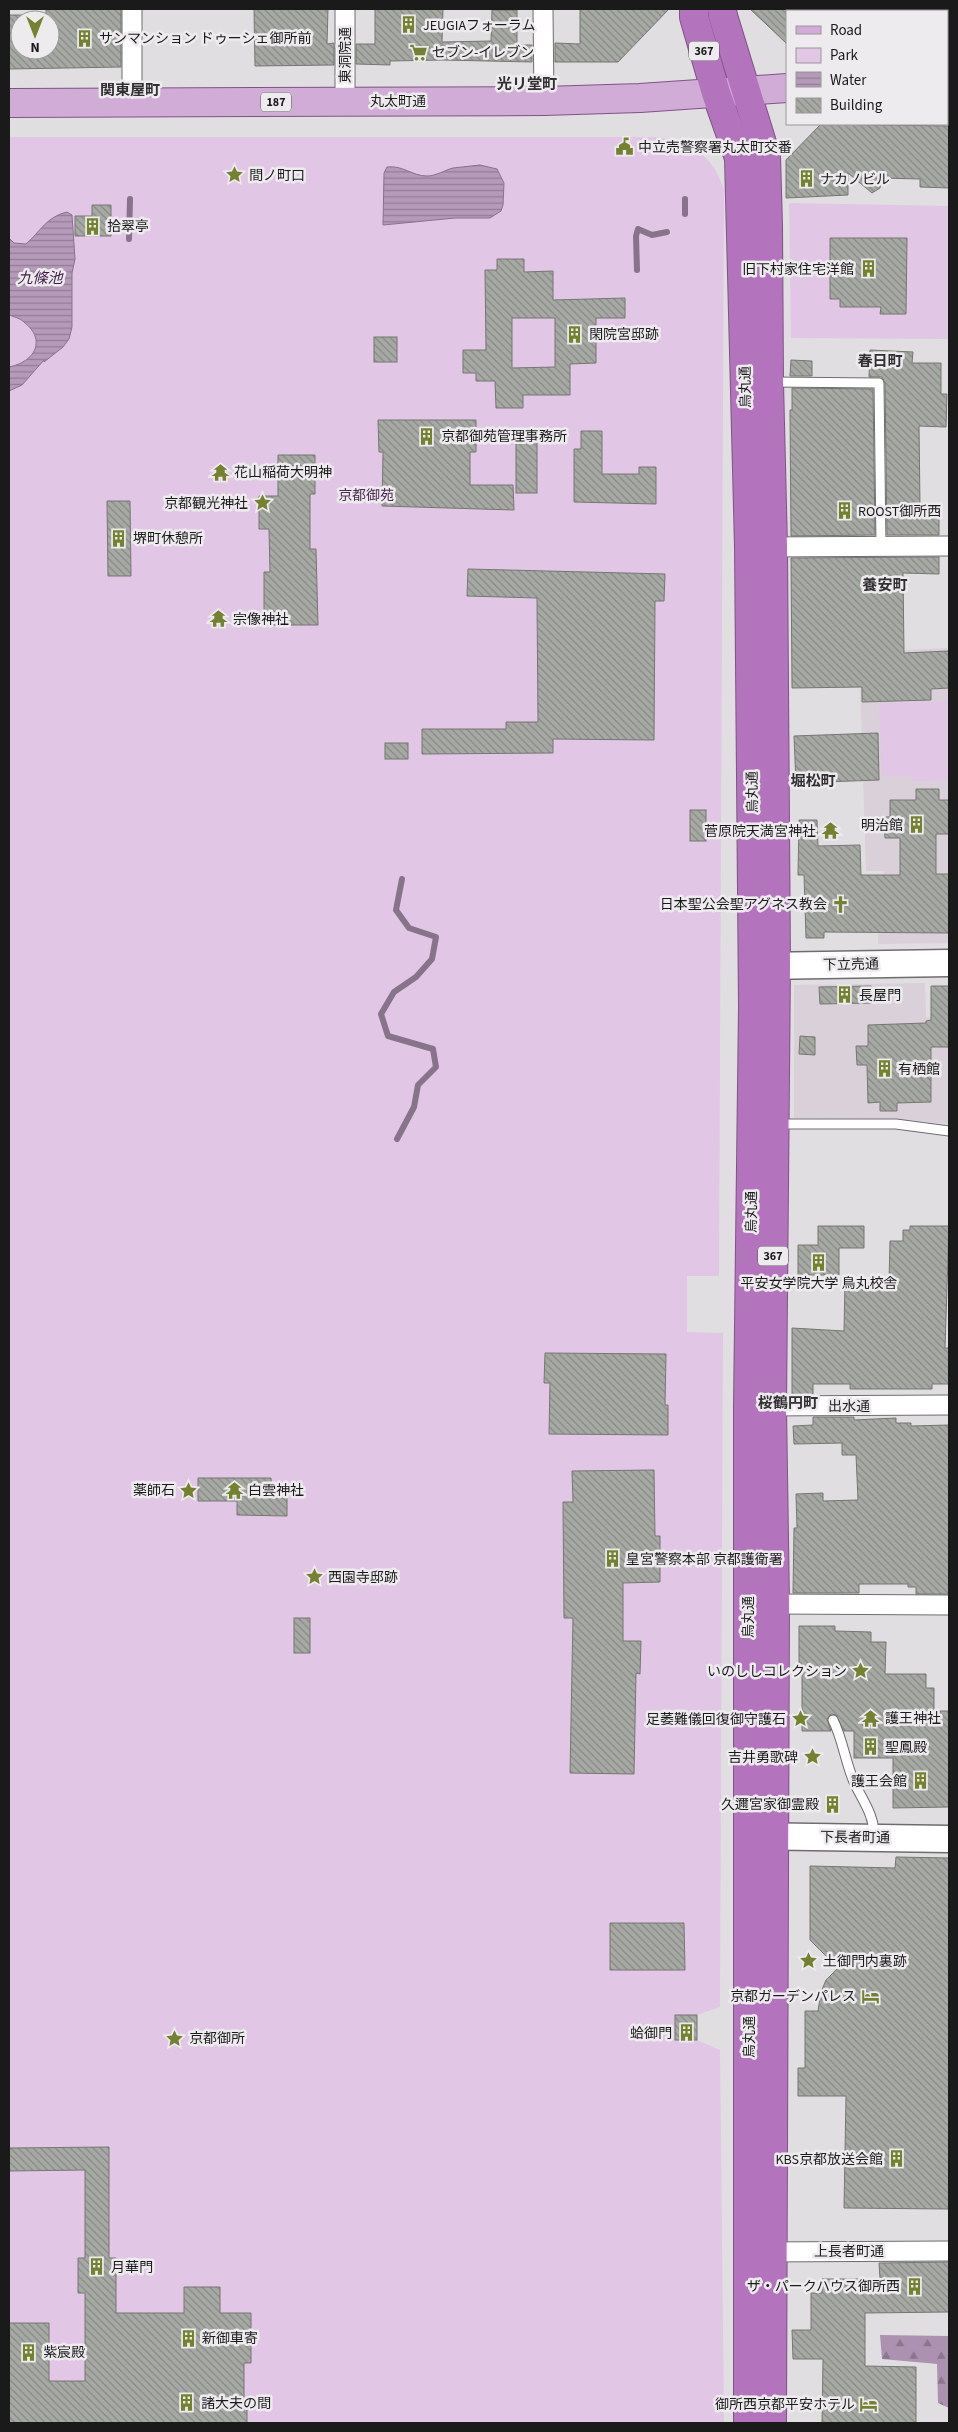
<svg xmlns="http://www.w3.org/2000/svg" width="958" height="2432" viewBox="0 0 958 2432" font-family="'Source Sans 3','Noto Sans JP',sans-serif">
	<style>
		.built { fill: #d9d0da }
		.forest { fill: url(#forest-firs) }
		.green { fill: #e1c6e5 }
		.water { fill: url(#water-rules); stroke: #87748a }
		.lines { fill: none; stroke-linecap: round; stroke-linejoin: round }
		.stream { stroke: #87748a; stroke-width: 6 }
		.building { fill: url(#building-back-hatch); stroke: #767773; fill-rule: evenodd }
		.lane-casing { stroke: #6f6c6f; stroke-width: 11 }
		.street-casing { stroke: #6f6c6f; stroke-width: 21 }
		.secondary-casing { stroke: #6f6c6f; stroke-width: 29 }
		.primary-casing { stroke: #7e5484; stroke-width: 30 }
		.highway-casing { stroke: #7e5484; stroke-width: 30 }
		.lane { stroke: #fff; stroke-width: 9 }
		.street { stroke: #fff; stroke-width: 19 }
		.secondary { stroke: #fff; stroke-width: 26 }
		.primary { stroke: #d1acd7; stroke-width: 28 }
		.highway { stroke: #b374bd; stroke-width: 28 }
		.labels { text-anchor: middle; stroke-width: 5; stroke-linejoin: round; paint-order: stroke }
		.shield { fill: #eeebef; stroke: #5a595b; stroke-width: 1 }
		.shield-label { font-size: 12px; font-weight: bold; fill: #1b1a1b }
		.poi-label { font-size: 14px; fill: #1b1a1b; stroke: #eeebef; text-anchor: start }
		.street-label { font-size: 14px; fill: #1b1a1b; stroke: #eeebef }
		.park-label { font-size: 14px; fill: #4c2752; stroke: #eeebef }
		.neighbourhood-label { font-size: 15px; font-weight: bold; fill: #312f32; stroke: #eeebef }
		.water-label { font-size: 15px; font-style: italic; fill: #401c46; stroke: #eeebef }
	</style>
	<defs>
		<pattern id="forest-firs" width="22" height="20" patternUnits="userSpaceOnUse" patternTransform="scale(1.25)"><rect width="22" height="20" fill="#ac91b0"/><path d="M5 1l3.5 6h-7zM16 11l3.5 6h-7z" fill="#8b768e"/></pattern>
		<pattern id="water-rules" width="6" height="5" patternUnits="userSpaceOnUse" patternTransform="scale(1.25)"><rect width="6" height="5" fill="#b59ab9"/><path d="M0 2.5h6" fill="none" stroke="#927d96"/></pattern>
		<pattern id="building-back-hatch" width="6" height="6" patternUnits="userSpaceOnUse" patternTransform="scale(1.25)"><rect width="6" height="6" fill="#a7a9a4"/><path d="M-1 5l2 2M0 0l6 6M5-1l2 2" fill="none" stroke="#878985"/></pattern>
	</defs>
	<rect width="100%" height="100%" fill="#e1dee2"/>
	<!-- built -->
	<g class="built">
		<polygon points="949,648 949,943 878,944 878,895 884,895 884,871 866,871 859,652"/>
		<polygon points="925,983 926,1017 949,1018 949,1124 897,1119 794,1118 794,985"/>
	</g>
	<!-- forest -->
	<polygon class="forest" points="880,2335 949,2336 949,2408 938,2403 937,2364 882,2359"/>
	<!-- green -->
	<g class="green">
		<path d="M 9,137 L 657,137 C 693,145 712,153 724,190 L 719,1276 L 687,1276 L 687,1332 L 723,1333 L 720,2007 L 697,2015 L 697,2040 L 720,2050 L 724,2423 L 9,2423 Z"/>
		<polygon points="789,203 949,206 949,339 791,338"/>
		<polygon points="949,701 949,780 913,781 912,776 882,776 879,703"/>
	</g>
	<!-- water -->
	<g class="water">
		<path d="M 480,165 L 497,169 L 504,183 L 503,205 L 501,211 L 490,218 L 455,218 L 383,225 L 384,173 L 387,167 C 403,165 412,176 427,176 C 436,176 445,170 453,168 C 462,167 471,166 480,165 Z"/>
		<path d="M 67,212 L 72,215 L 75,259 L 72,273 L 72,327 L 69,339 L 63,347 L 44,362 L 44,360 L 22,385 L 9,391 L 9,367 C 35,362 47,340 24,322 C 20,318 14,317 9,315 L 9,238 L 14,243 L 26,244 C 41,231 46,217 67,212 Z"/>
	</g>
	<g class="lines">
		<!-- stream -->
		<g class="stream">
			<polyline points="685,199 685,214"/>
			<polyline points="129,239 130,199"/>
			<polyline points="637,270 636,236 638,229 652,235 667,232"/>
			<polyline points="397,1139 414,1107 418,1085 436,1067 433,1049 388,1036 381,1014 394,992 416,977 432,959 436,937 409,928 396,910 402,879"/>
		</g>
	</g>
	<!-- building -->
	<g class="building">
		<path d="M 46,9 L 121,9 L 121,67 L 9,69 L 9,15 L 46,15 ZM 20,20 L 50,20 L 50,50 L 20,50 Z"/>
		<polygon points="254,9 328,9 327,44 334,43 334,65 255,66"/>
		<polygon points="375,9 443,9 442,42 491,41 492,10 517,10 517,45 532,45 532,62 442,60 390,61 390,65 356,64 356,44 375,44"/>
		<polygon points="580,9 669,9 618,62 555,62 555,43 580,44"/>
		<polygon points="750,9 787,9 787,44 766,24"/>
		<polygon points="821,124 949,126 949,188 920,187 920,179 881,178 880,188 872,193 848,173 848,195 786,198 786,160"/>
		<polygon points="92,205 111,205 111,236 75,236 75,216 92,216"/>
		<polygon points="830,238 907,238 906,314 880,314 881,307 840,307 840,299 830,299"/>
		<path d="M 497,259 L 524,259 L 524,272 L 553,271 L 553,300 L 625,298 L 625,318 L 596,318 L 596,363 L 570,364 L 570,395 L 523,395 L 523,408 L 496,408 L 495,381 L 476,381 L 476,373 L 463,373 L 463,350 L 486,350 L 485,270 L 497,270 ZM 512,318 L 555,318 L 555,367 L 512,368 Z"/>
		<rect x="374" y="337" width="23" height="25"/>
		<polygon points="870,350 913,352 912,363 941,363 941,394 947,394 946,427 919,426 920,507 939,508 939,535 887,535 885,383 882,377 869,377"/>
		<polygon points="791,360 812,361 812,376 790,376"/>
		<polygon points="792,388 873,389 875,535 791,536 790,410 792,410"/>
		<polygon points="378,420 476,420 476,452 470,452 470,485 513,485 514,510 382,506 383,452 379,452"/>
		<polygon points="581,431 602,431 602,474 639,474 639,467 656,467 656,504 574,502 574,449 581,449"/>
		<rect x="516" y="442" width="21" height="51"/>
		<polygon points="278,455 315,455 315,494 310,494 310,549 316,549 318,625 264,625 264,572 270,572 269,529 259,529 259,496 278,496"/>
		<polygon points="107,501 130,501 131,576 108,576"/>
		<polygon points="939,557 939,574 903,573 904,653 949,651 949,688 931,689 931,700 862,702 862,687 792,688 791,558"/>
		<polygon points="468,569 665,574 664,601 655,601 654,740 553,739 553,753 422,754 422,729 506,729 506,722 538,722 537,598 467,596"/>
		<polygon points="878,733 879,780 796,783 794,736"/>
		<rect x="385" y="743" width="23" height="16"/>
		<polygon points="916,789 939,789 939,800 949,800 949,834 936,834 936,874 949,874 949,933 824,932 824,938 806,938 804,875 798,875 799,820 817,820 818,846 860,845 861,875 900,875 900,838 885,838 884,817 890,817 890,800 916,800"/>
		<rect x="690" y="810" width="16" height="31"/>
		<polygon points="871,986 872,1003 820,1004 819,987"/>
		<polygon points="931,986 949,986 949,1047 931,1047 931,1102 897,1103 897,1111 880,1111 880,1102 868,1103 867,1065 857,1065 856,1046 868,1046 868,1025 926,1023 926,1021 931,1020"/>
		<polygon points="800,1036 815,1037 815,1055 799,1054"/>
		<polygon points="818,1226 864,1226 864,1248 839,1248 839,1275 798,1275 798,1245 818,1245"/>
		<polygon points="910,1226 949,1226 945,1348 949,1348 949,1384 932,1384 932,1389 850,1389 850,1384 813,1384 813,1394 792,1395 792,1328 844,1331 845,1282 889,1283 890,1241 903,1241 903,1230 910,1230"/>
		<polygon points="545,1353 666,1354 665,1405 668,1405 668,1435 549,1434 550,1383 544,1383"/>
		<polygon points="813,1417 854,1417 854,1420 896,1418 896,1423 911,1423 911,1426 949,1425 949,1594 916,1594 916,1587 908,1587 908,1584 859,1584 859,1593 793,1593 794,1528 797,1528 796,1494 823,1493 823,1501 858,1500 856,1455 842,1455 842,1443 794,1444 793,1426 813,1425"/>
		<polygon points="654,1470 655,1536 660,1536 660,1582 623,1583 623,1641 641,1641 640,1674 636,1673 634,1774 570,1773 573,1618 564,1618 563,1502 573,1502 572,1471"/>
		<polygon points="198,1478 271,1478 272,1498 287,1498 287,1516 237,1515 237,1501 198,1501"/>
		<rect x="294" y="1618" width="16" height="35"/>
		<polygon points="799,1626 835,1626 835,1631 871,1632 871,1642 886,1642 885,1674 926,1674 926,1688 934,1688 934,1711 949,1711 949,1807 893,1808 893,1758 854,1758 854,1731 844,1731 836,1715 831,1714 827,1719 831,1731 802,1731 802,1665 799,1665"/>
		<polygon points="896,1857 949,1858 949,2209 844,2208 846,2096 798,2096 798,2068 805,2068 805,2011 818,2011 821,1992 826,1980 838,1968 810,1940 810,1866 895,1868"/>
		<polygon points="610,1923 684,1923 685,1970 610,1970"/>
		<rect x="675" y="2015" width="22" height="25"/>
		<polygon points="109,2147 109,2258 116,2258 116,2313 184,2313 184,2287 220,2287 220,2313 251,2313 251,2363 244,2363 244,2407 247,2407 247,2423 9,2423 9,2323 49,2323 49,2381 85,2381 85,2293 78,2293 78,2258 85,2258 85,2170 9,2171 9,2148"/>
		<polygon points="949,2262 949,2312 865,2313 865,2366 916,2367 916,2423 822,2423 823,2359 793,2359 792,2330 811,2330 811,2293 822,2293 822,2279 880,2279 879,2263"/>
	</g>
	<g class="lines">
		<defs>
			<g id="lane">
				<polyline points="771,382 879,383 881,547"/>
				<polyline points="777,1124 896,1124 949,1131"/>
				<path d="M 833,1720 C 843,1740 845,1761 854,1782 C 862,1800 874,1814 874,1835"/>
			</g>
			<g id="street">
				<polyline points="543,9 544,101"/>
				<polyline points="929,9 929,11"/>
				<polyline points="345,102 345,9"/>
				<polyline points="132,103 132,9"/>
				<polyline points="761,547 949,546"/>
				<polyline points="761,1406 949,1405"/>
				<polyline points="775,1604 949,1605"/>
				<polyline points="761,2252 949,2251"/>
			</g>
			<g id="secondary">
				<polyline points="754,966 949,963"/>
				<polyline points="753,1836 949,1839"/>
			</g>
			<g id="primary">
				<polyline points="947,89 949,90"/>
				<polyline points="9,103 544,101 640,98 787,88"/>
			</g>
			<g id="highway">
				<polyline points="694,9 694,17 716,93 739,158 749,547 753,1006 748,1406 748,2423"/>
				<polyline points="722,9 723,16 766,156 768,226 769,382 773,547 776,965 772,1406 775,1604 772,2423"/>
			</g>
		</defs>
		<!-- lane casing -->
		<use href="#lane" class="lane-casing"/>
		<!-- street casing -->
		<use href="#street" class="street-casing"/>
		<!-- secondary casing -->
		<use href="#secondary" class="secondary-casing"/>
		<!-- primary casing -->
		<use href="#primary" class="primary-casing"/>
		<!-- highway casing -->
		<use href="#highway" class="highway-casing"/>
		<!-- lane -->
		<use href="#lane" class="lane"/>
		<!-- street -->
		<use href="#street" class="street"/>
		<!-- secondary -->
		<use href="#secondary" class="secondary"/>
		<!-- primary -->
		<use href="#primary" class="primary"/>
		<!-- highway -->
		<use href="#highway" class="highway"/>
	</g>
	<!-- icons -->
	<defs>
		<symbol id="building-bare" viewBox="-9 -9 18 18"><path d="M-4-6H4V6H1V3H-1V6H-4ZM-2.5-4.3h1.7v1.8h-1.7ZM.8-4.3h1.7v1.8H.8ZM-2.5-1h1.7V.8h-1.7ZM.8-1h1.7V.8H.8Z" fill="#748230" stroke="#eeebef" stroke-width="2.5" paint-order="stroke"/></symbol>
		<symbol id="supermarket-bare" viewBox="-9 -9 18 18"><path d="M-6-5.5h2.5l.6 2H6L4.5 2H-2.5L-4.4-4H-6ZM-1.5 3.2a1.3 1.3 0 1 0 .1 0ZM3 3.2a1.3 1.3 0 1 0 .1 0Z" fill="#748230" stroke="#eeebef" stroke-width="2.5" paint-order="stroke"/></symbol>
		<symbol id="civic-bare" viewBox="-9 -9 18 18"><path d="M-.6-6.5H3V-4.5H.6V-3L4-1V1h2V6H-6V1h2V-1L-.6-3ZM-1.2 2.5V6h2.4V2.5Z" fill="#748230" stroke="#eeebef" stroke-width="2.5" paint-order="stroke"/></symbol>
		<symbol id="sight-bare" viewBox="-9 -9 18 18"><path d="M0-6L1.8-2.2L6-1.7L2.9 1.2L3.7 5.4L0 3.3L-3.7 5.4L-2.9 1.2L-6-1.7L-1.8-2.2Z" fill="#748230" stroke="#eeebef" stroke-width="2.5" paint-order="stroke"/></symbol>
		<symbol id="temple-bare" viewBox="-9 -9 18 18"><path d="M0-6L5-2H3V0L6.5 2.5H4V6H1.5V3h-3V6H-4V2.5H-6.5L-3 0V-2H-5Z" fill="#748230" stroke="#eeebef" stroke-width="2.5" paint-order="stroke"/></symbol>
		<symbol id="church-bare" viewBox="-9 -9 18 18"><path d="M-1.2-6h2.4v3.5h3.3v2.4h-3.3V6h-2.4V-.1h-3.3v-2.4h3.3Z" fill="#748230" stroke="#eeebef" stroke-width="2.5" paint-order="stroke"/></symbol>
		<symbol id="hotel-bare" viewBox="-9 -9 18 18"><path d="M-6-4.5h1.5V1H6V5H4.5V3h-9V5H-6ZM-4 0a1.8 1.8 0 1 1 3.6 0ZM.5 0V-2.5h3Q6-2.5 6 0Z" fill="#748230" stroke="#eeebef" stroke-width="2.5" paint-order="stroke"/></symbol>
	</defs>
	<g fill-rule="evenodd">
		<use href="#building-bare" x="396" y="12" width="25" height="25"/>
		<use href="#building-bare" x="72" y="26" width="25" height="25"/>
		<use href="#supermarket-bare" x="406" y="40" width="25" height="25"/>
		<use href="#civic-bare" x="612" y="134" width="25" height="25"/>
		<use href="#sight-bare" x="222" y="162" width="25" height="25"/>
		<use href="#building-bare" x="794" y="166" width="25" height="25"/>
		<use href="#building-bare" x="80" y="214" width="25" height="25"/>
		<use href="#building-bare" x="856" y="256" width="25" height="25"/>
		<use href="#building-bare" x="562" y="322" width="25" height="25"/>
		<use href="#building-bare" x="414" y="424" width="25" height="25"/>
		<use href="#temple-bare" x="208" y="460" width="25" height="25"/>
		<use href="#sight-bare" x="250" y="490" width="25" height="25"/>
		<use href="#building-bare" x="832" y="498" width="25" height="25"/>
		<use href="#building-bare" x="106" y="526" width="25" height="25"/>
		<use href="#temple-bare" x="206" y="606" width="25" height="25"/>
		<use href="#building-bare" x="904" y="812" width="25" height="25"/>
		<use href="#temple-bare" x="818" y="818" width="25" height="25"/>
		<use href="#church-bare" x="828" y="892" width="25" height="25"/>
		<use href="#building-bare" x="832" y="982" width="25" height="25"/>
		<use href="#building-bare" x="872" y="1056" width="25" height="25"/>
		<use href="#building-bare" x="806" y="1250" width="25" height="25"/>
		<use href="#sight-bare" x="176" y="1478" width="25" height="25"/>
		<use href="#temple-bare" x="222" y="1478" width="25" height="25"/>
		<use href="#building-bare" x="600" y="1546" width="25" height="25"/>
		<use href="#sight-bare" x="302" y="1564" width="25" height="25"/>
		<use href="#sight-bare" x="848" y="1658" width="25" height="25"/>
		<use href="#temple-bare" x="858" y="1706" width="25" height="25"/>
		<use href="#sight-bare" x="788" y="1706" width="25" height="25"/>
		<use href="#building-bare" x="858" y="1734" width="25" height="25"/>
		<use href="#sight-bare" x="800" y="1744" width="25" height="25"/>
		<use href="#building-bare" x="908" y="1768" width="25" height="25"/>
		<use href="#building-bare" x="820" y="1792" width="25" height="25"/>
		<use href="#sight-bare" x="796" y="1948" width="25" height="25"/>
		<use href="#hotel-bare" x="858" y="1984" width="25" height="25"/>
		<use href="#building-bare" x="674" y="2020" width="25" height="25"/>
		<use href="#sight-bare" x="162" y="2026" width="25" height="25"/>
		<use href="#building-bare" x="884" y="2146" width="25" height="25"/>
		<use href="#building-bare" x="84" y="2254" width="25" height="25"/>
		<use href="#building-bare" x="902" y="2274" width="25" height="25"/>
		<use href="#building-bare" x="176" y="2326" width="25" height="25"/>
		<use href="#building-bare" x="16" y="2340" width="25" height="25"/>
		<use href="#building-bare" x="174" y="2390" width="25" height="25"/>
		<use href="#hotel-bare" x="856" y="2392" width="25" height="25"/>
	</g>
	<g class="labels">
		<!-- shield labels -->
		<g class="shield">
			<rect x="689" y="41.5" width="30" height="19" rx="4"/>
			<rect x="261" y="92.5" width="30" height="19" rx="4"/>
			<rect x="758" y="1246.5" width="30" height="19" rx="4"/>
		</g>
		<g class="shield-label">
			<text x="704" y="55">367</text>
			<text x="276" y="106">187</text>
			<text x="773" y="1260">367</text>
		</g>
		<!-- poi labels -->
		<g class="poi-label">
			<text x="423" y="30">JEUGIAフォーラム</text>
			<text x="99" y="43">サンマンション ドゥーシェ御所前</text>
			<text x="432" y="57">セブン-イレブン</text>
			<text x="638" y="152">中立売警察署丸太町交番</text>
			<text x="249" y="180">間ノ町口</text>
			<text x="820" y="184">ナカノビル</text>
			<text x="107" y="231">拾翠亭</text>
			<text x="854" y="274" text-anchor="end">旧下村家住宅洋館</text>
			<text x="589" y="339">閑院宮邸跡</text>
			<text x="441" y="441">京都御苑管理事務所</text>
			<text x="234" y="477">花山稲荷大明神</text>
			<text x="248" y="508" text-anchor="end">京都観光神社</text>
			<text x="858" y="516">ROOST御所西</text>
			<text x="133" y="543">堺町休憩所</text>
			<text x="233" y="624">宗像神社</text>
			<text x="903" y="830" text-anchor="end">明治館</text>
			<text x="816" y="836" text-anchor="end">菅原院天満宮神社</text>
			<text x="827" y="909" text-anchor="end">日本聖公会聖アグネス教会</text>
			<text x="859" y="1000">長屋門</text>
			<text x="898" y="1074">有栖館</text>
			<text x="819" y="1288" text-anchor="middle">平安女学院大学 鳥丸校舎</text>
			<text x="175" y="1495" text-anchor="end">薬師石</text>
			<text x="248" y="1495">白雲神社</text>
			<text x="626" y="1564">皇宮警察本部 京都護衛署</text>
			<text x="328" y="1582">西園寺邸跡</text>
			<text x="847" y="1676" text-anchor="end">いのししコレクション</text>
			<text x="885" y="1723">護王神社</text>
			<text x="786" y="1724" text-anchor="end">足萎難儀回復御守護石</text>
			<text x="885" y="1752">聖鳳殿</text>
			<text x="798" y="1762" text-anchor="end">吉井勇歌碑</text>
			<text x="907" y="1786" text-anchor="end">護王会館</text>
			<text x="819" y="1809" text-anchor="end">久邇宮家御霊殿</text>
			<text x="823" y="1966">土御門内裏跡</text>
			<text x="856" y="2001" text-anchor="end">京都ガーデンパレス</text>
			<text x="672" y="2038" text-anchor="end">蛤御門</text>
			<text x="189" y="2043">京都御所</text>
			<text x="883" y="2164" text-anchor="end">KBS京都放送会館</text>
			<text x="111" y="2272">月華門</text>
			<text x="900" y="2291" text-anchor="end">ザ・パークハウス御所西</text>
			<text x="202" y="2343">新御車寄</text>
			<text x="43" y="2357">紫宸殿</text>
			<text x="201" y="2408">諸大夫の間</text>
			<text x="855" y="2409" text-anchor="end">御所西京都平安ホテル</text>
		</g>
		<!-- street labels -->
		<g class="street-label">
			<text transform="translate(345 55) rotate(-90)" y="5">東洞院通</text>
			<text x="398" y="106">丸太町通</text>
			<text transform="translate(745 387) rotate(-91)" y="5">烏丸通</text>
			<text transform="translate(752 792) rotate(-91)" y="5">烏丸通</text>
			<text transform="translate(851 964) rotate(-1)" y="5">下立売通</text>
			<text transform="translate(751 1212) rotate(-89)" y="5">烏丸通</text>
			<text x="849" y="1411">出水通</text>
			<text transform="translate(748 1617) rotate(-90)" y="5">烏丸通</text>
			<text transform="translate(855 1837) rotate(1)" y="5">下長者町通</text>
			<text transform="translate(749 2037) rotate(-90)" y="5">烏丸通</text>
			<text x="849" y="2256">上長者町通</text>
		</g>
		<!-- park labels -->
		<g class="park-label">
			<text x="366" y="500">京都御苑</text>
		</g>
		<!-- neighbourhood labels -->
		<g class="neighbourhood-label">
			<text x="527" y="89">光リ堂町</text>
			<text x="130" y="95">関東屋町</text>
			<text x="880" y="366">春日町</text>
			<text x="885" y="590">養安町</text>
			<text x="813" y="786">堀松町</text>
			<text x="788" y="1408">桜鶴円町</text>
		</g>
		<!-- water labels -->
		<g class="water-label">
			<text x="40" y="283">九條池</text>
		</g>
	</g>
	<!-- border -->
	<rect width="958" height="2432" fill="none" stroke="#1b1a1b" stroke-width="20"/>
	<!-- legend -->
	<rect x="786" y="10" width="162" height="115" fill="#eeebef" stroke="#9a979a"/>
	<rect x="796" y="26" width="25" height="8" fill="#d1acd7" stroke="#9a979a"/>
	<text x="830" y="35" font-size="15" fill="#1b1a1b">Road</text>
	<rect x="796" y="48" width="25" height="15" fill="#e1c6e5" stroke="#9a979a"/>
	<text x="830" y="60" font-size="15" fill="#1b1a1b">Park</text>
	<rect x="796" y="72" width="25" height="15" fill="url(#water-rules)" stroke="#9a979a"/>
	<text x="830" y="85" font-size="15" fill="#1b1a1b">Water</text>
	<rect x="796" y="98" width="25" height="15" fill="url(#building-back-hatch)" stroke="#9a979a"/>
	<text x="830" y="110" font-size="15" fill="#1b1a1b">Building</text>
	<!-- north arrow -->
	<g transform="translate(35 35) rotate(180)"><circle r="24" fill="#eeebef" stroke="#9a979a"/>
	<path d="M0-4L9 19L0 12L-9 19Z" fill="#748230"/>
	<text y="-8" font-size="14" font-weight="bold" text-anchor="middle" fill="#1b1a1b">N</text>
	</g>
</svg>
